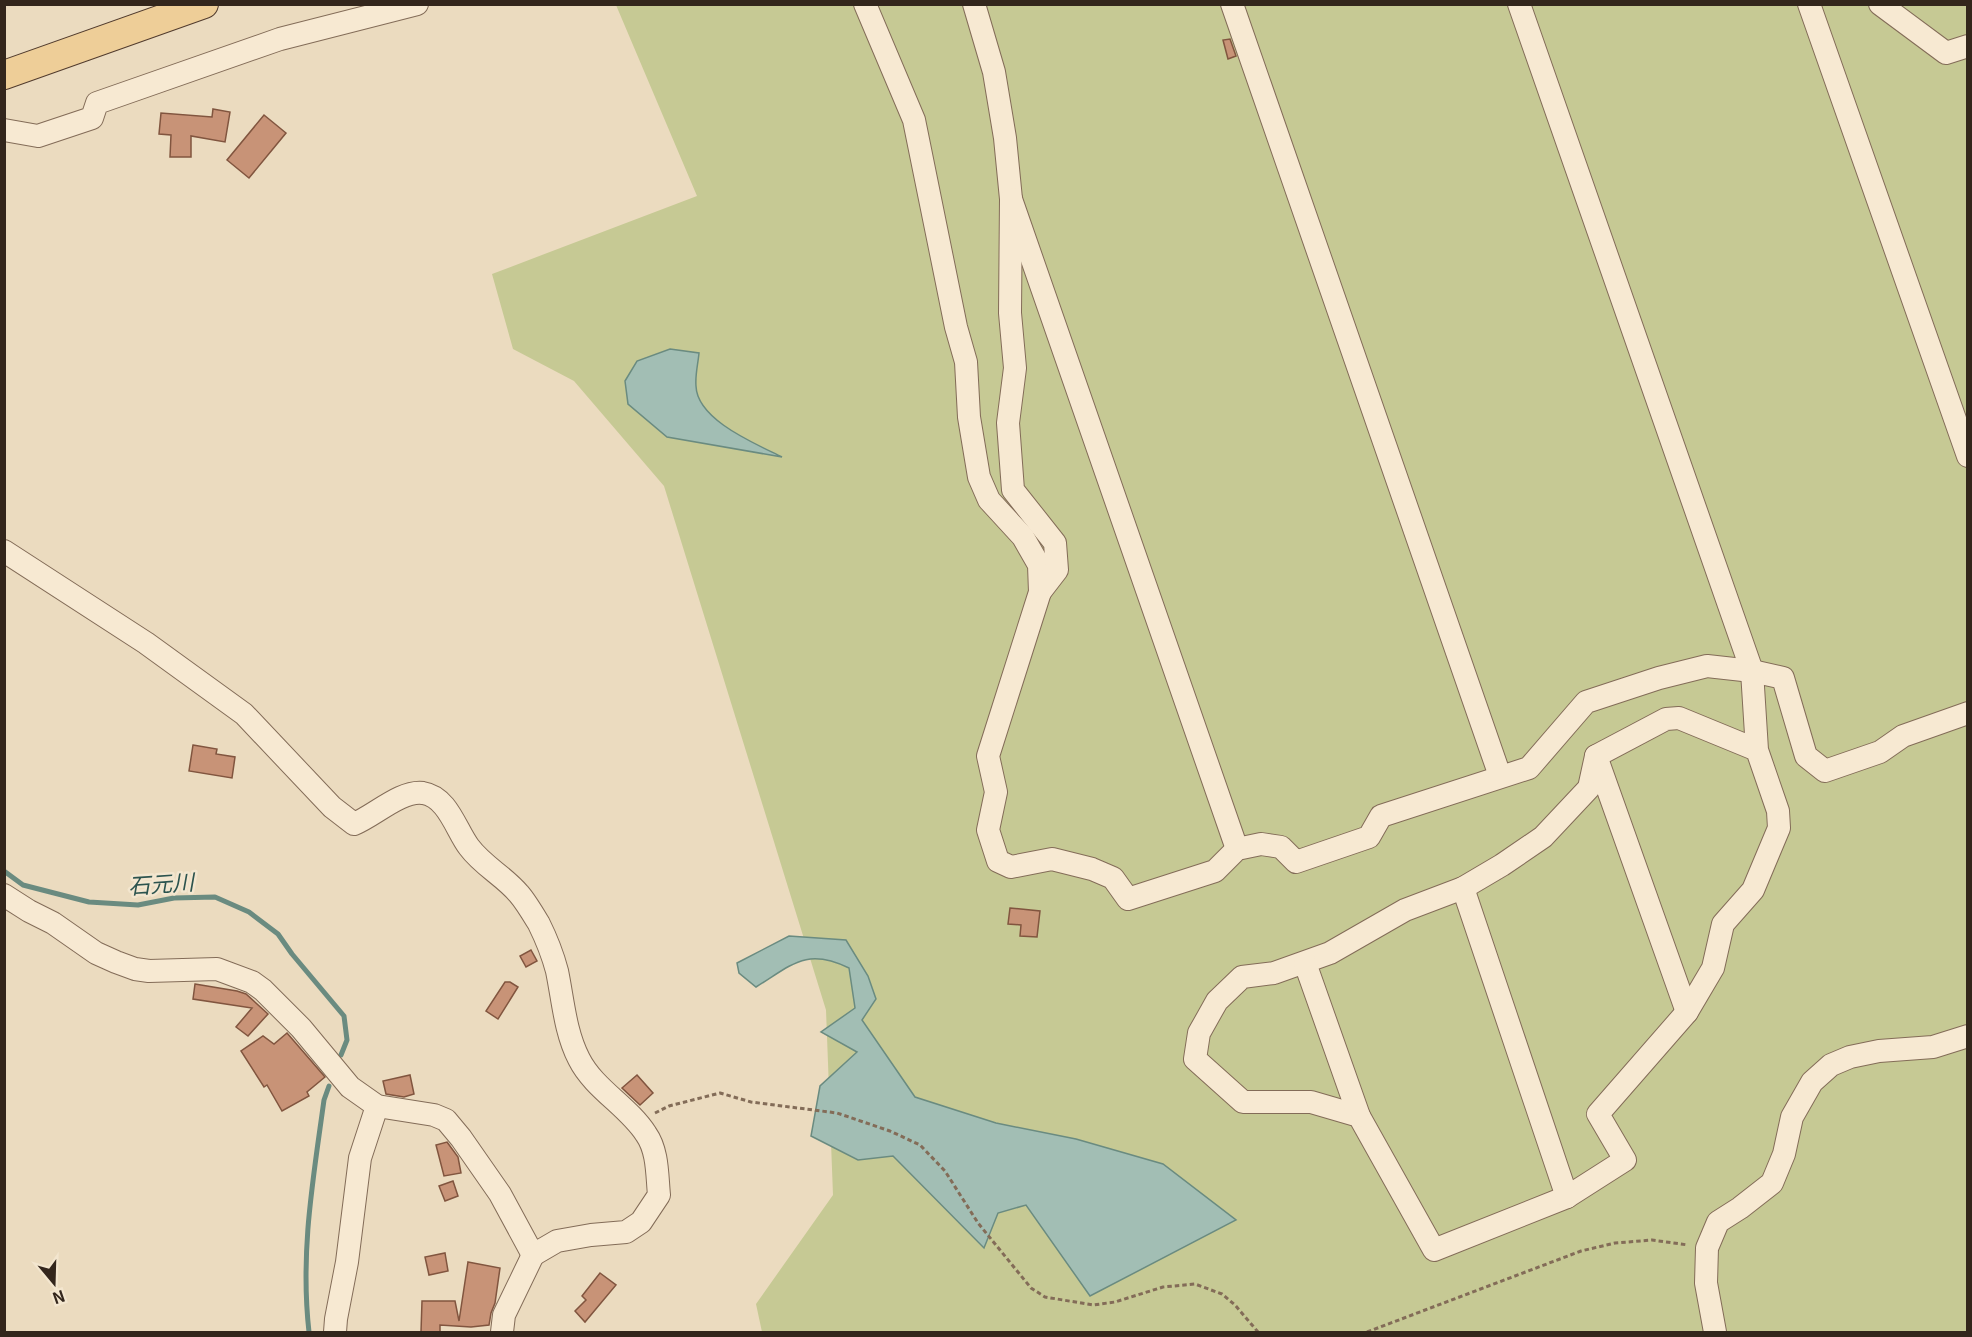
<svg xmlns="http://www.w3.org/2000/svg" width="1972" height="1337" viewBox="0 0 1972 1337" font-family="Georgia,'Noto Sans JP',serif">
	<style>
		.green { fill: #c6c994 }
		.water { fill: #a2beb4; stroke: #6a8b80; stroke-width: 1.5 }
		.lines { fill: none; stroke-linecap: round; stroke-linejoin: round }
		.stream { stroke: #6a8b80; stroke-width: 5 }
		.building { fill: #c89377; stroke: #81553f; stroke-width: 1.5 }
		.minor-casing { stroke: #836c58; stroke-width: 24 }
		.major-casing { stroke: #513b2d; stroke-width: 30 }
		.path { stroke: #836c58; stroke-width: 3; stroke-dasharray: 4.5 3; stroke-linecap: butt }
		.minor { stroke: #f7e9d2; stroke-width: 22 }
		.major { stroke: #eece98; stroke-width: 28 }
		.labels { text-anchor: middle; stroke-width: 5; stroke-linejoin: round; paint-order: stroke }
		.water-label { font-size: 22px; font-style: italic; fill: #2c534e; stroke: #f3e6cf }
	</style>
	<rect width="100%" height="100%" fill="#ebdbbf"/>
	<!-- green -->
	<polygon class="green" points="616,5 1967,5 1967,1332 762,1332 756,1304 833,1195 826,1010 664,486 574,381 513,349 492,274 697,196"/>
	<!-- water -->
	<g class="water">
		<path d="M 670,349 L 699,353 C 698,364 695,375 696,386 C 697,420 756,444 782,457 L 667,437 L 628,404 L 625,381 L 637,361 Z"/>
		<path d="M 789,936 L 846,940 L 868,976 L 876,999 L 862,1020 L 915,1097 L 996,1123 L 1076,1139 L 1163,1164 L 1236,1220 L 1090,1296 L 1026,1205 L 998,1213 L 984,1248 L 893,1156 L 858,1160 L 811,1136 L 820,1086 L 857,1052 L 821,1032 L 855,1008 L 849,968 C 806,947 792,965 756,987 L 739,973 L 737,963 Z"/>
	</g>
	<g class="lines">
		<!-- stream -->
		<g class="stream">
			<polyline points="4,871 23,885 89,902 138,905 174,898 215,897 249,912 278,934 292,954 344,1016 347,1040 341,1055"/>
			<path d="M 309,1332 C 300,1252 313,1180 324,1100 L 329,1086"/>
		</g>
	</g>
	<!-- building -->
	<g class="building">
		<polygon points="1230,39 1236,56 1228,59 1223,40"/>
		<polygon points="213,109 230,112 225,142 191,136 191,157 170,157 171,135 159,134 161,113 212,117"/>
		<polygon points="264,115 286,133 249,178 227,160"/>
		<polygon points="193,745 217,749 216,754 235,757 232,778 189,771"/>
		<polygon points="1010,908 1040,911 1037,937 1020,936 1021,925 1008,924"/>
		<polygon points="531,950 537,961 526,967 520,956"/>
		<polygon points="505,982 510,982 518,987 498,1019 486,1011"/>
		<polygon points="195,984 237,991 246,994 268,1014 248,1036 236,1027 252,1008 193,999"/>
		<polygon points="287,1033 325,1077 307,1092 309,1096 282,1111 267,1085 264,1087 241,1051 263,1036 274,1044"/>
		<polygon points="410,1075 414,1094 404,1097 386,1094 383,1081"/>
		<polygon points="637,1075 653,1093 640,1105 622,1088"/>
		<polygon points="447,1142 458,1157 461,1173 444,1176 436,1145"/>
		<polygon points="453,1181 458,1196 445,1201 439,1186"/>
		<polygon points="445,1253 448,1271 429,1275 425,1257"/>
		<polygon points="468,1262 500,1268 495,1303 491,1313 489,1325 471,1327 440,1325 440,1332 421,1332 422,1301 455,1301 459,1321"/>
		<polygon points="600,1273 616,1285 585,1322 575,1311 586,1300 582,1296"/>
	</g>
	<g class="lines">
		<defs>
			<g id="minor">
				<polyline points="865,4 914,120 956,327 966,362 969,417 979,477 989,500 1023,537 1039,565 1040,592 988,756 996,792 988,830 998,861 1011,867 1052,859 1092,869 1113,878 1128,899 1215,871 1237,849 1261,844 1281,847 1296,862 1369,837 1381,816 1529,768 1586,702 1659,678 1707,666 1752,671 1783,678 1806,756 1825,771 1880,752 1903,736 1968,713"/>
				<polyline points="974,4 994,72 1005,138 1011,199 1010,313 1015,368 1008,423 1013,490 1055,543 1057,570 1040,592"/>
				<polyline points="1232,4 1500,776"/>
				<polyline points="1519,4 1752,671 1757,750 1679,718 1666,719 1596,756 1589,788 1543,837 1502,865 1463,888 1405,910 1330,953 1274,973 1242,977 1217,1001 1199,1033 1195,1059 1243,1102 1311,1102 1359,1116 1434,1250 1567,1197 1625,1160 1598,1114 1687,1012 1713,968 1723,924 1753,890 1779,828 1778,811 1757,750"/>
				<polyline points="1809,4 1968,456"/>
				<polyline points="1880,4 1946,53 1968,46"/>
				<polyline points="4,130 38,136 92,118 97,103 280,39 417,4"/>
				<polyline points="1011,199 1237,849"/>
				<path d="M 4,551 L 146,643 L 244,714 L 332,807 L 354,824 C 374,816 401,790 423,793 C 448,797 456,830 469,847 C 483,866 504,876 519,894 C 526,902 533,914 539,924 C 546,938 553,956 557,971 C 563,1000 565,1032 579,1059 C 594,1089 628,1106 646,1134 C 658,1151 657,1175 659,1195 L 641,1222 L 626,1232 L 591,1235 L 557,1241 L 533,1255 L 500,1194 L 461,1138 L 446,1120 L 434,1115 L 377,1106 L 350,1087 L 301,1028 L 263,990 L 252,982 L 217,969 L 149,971 L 135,969 L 116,962 L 96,953 L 53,923 L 29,911 L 4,895"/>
				<polyline points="1596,756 1687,1012"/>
				<polyline points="1463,888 1567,1197"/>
				<polyline points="1305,963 1359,1116"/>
				<polyline points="335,1332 336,1319 347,1262 360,1158 377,1106"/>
				<polyline points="502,1332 504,1315 533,1255"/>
				<polyline points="1715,1332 1706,1283 1707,1248 1718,1222 1740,1208 1772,1183 1784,1154 1792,1117 1812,1082 1831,1065 1850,1057 1879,1051 1933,1047 1968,1036"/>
			</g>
			<polyline id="major" points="4,75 204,4"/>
		</defs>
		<!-- minor casing -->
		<use href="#minor" class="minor-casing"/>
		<!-- major casing -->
		<use href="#major" class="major-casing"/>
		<!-- path -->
		<g class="path">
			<polyline points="655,1113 669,1106 720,1093 751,1102 837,1113 890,1131 920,1145 945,1171 978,1223 1031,1288 1045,1297 1093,1305 1115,1302 1163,1287 1195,1284 1222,1294 1235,1305 1258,1332"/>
			<polyline points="1367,1332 1581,1251 1615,1243 1652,1240 1688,1245"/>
		</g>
		<!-- minor -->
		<use href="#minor" class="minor"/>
		<!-- major -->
		<use href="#major" class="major"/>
	</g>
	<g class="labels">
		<!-- water labels -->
		<g class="water-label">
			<text transform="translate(161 884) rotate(-4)" y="8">石元川</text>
		</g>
	</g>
	<!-- border -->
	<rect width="1972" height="1337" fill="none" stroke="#33261c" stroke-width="12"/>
	<!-- north arrow -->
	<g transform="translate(54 1283) rotate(161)" stroke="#f3e6cf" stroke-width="4.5" paint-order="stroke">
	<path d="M0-4.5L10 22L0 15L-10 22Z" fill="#33261c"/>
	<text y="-9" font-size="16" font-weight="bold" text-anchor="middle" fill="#33261c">N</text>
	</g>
</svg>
